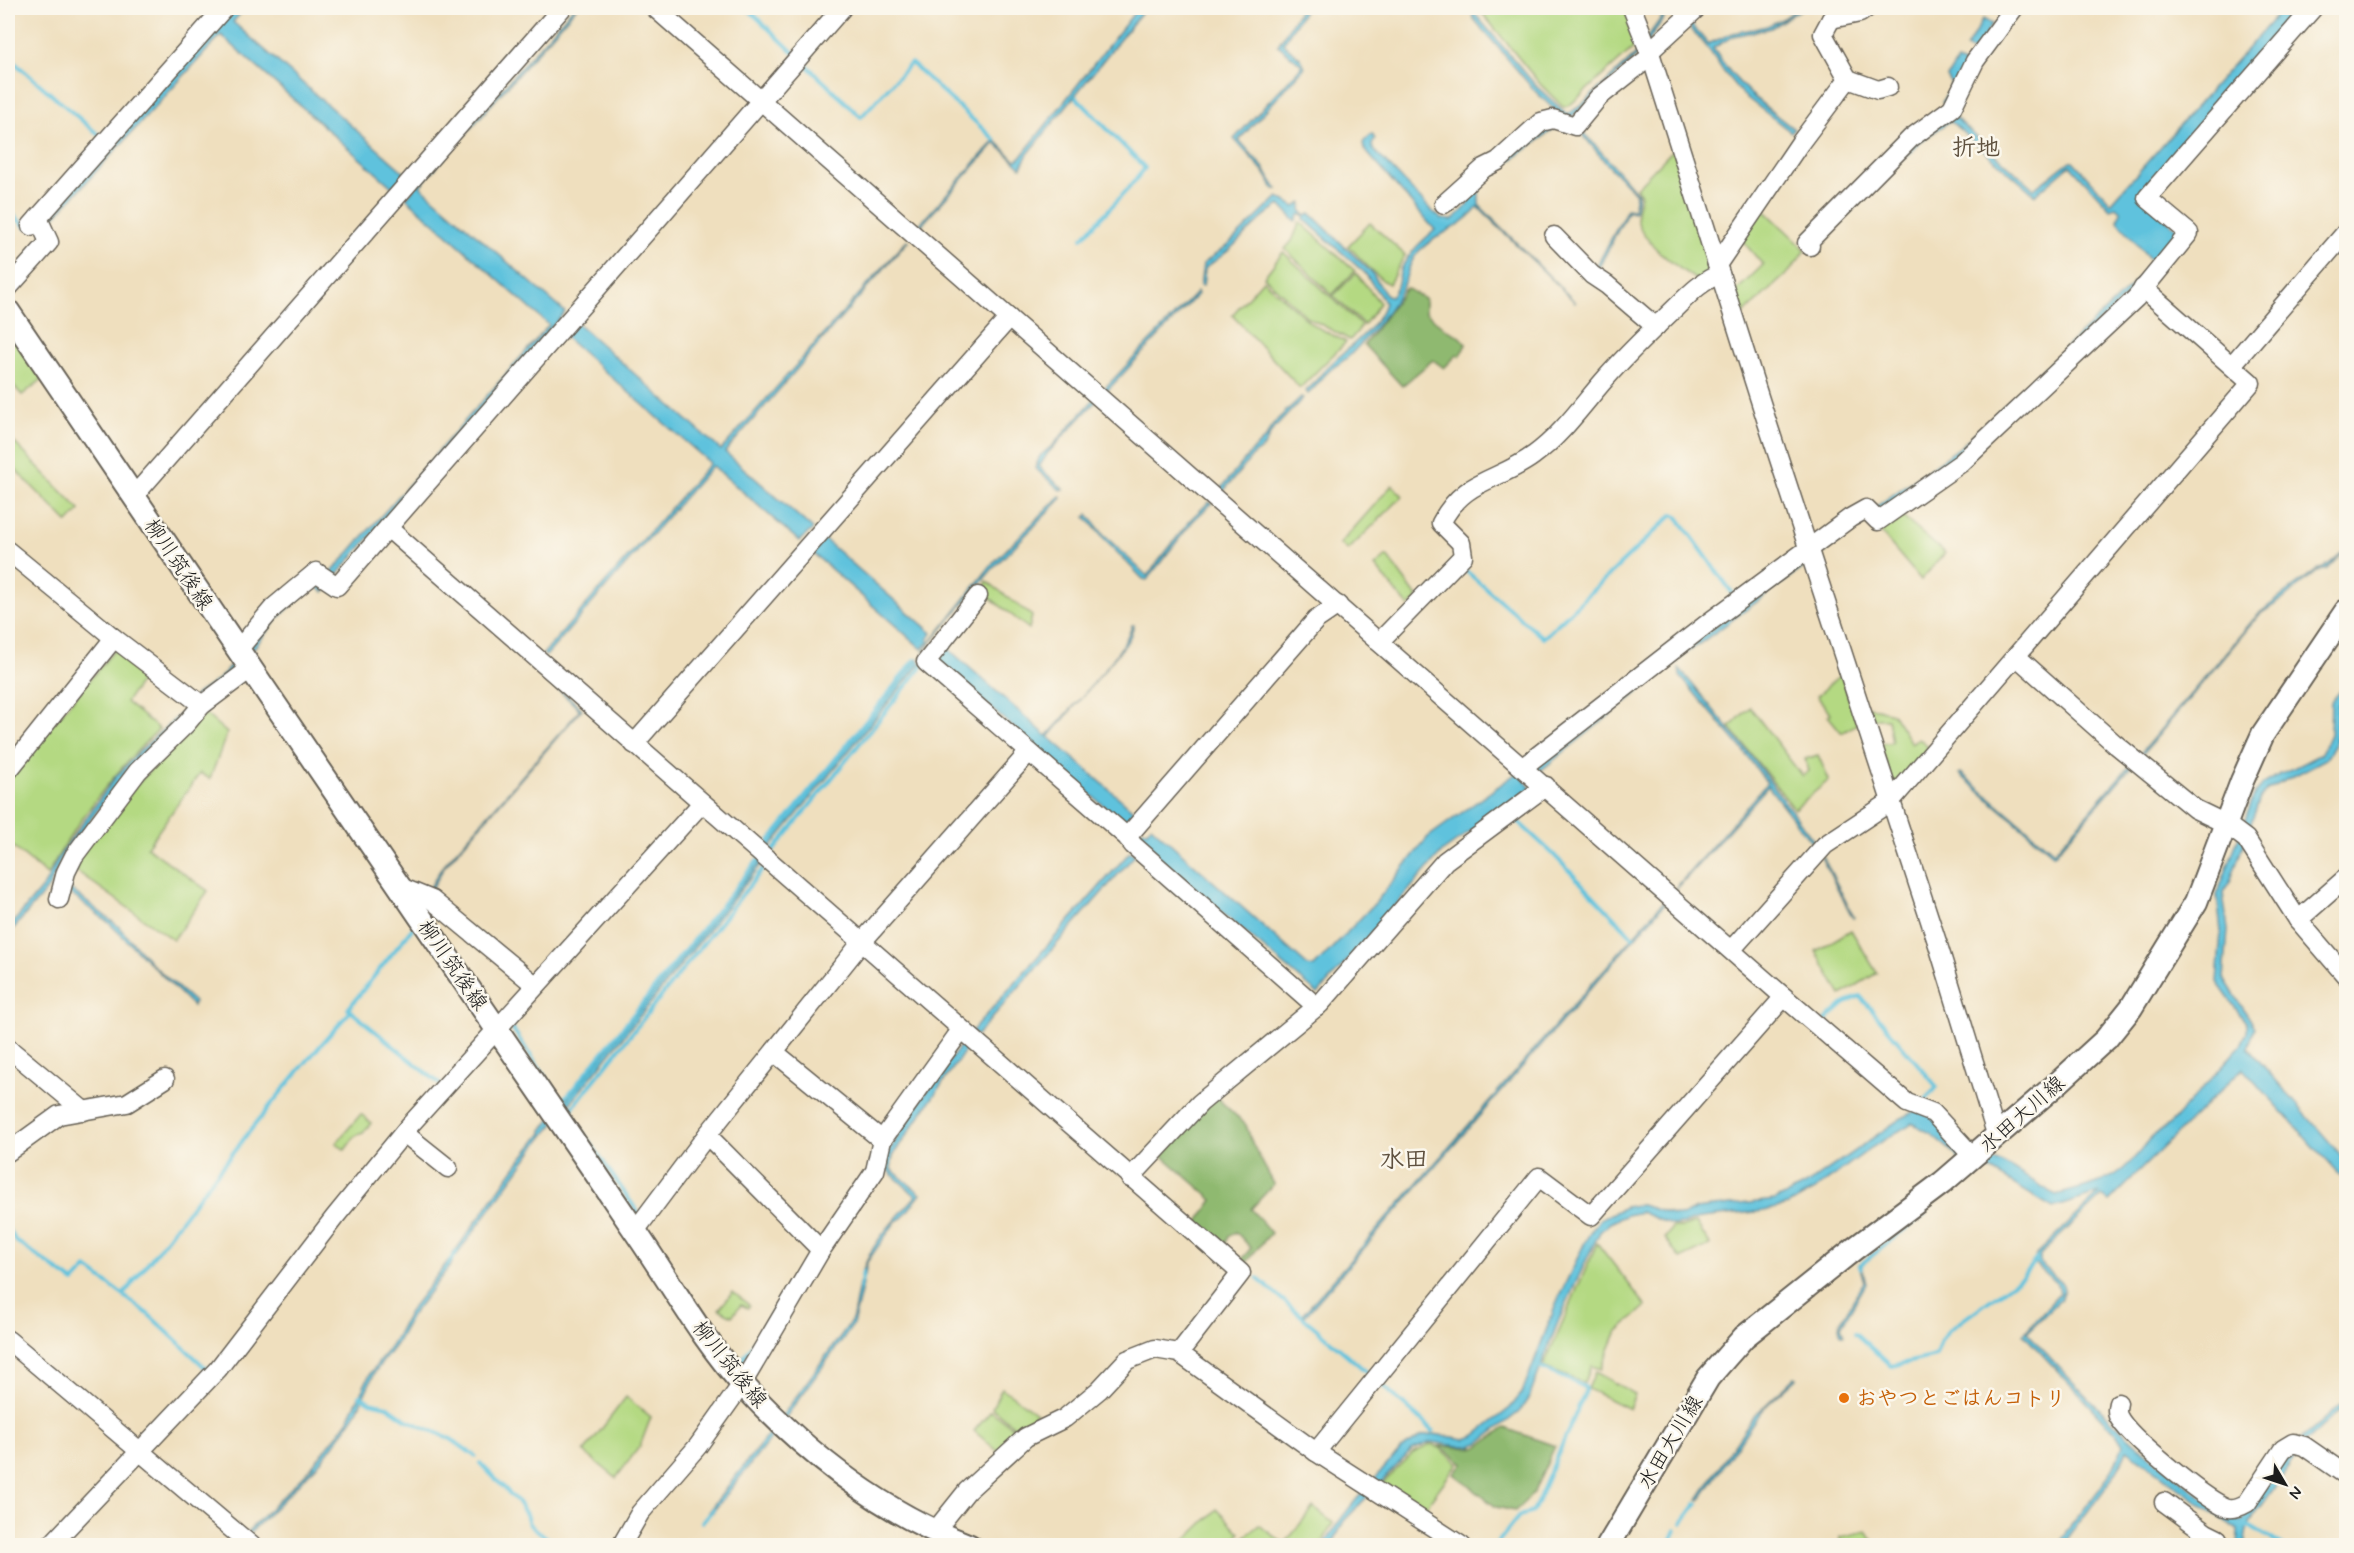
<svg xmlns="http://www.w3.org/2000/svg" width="2354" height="1553" viewBox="0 0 2354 1553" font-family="Mynerve,'Klee One',sans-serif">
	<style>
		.green { fill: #b4d982; stroke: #687a4f; stroke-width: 1.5 }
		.forest { fill: #8fb970; stroke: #566a46; stroke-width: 1.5 }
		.water { fill: #5fc2dd; stroke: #3e6f7c; stroke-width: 1.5 }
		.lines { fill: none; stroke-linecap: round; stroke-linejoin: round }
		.stream { stroke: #5fc2dd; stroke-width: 4 }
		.minor-casing { stroke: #666055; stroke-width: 21 }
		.major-casing { stroke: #666055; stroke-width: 26 }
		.minor { stroke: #fff; stroke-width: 18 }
		.major { stroke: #fff; stroke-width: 22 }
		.food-dot { fill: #e8710a; stroke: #fbf7ec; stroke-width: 2 }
		.labels { text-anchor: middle; stroke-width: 5; stroke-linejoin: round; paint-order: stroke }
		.street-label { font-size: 21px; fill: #1c1c1c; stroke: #fbf7ec }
		.food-label { font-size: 21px; font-weight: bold; fill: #c56008; stroke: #fbf7ec; text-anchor: start }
		.quarter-label { font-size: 24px; font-weight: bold; fill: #5f513f; stroke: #fbf7ec }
	</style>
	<rect width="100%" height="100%" fill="#fbf7ec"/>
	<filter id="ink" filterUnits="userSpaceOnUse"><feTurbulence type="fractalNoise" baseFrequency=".0167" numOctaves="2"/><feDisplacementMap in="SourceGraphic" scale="12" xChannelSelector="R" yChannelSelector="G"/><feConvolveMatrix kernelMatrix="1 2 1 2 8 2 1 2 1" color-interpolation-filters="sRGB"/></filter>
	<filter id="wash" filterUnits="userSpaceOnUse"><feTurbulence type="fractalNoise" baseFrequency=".008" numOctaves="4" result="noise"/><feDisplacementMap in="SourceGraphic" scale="24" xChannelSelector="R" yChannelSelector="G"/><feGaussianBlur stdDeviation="1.35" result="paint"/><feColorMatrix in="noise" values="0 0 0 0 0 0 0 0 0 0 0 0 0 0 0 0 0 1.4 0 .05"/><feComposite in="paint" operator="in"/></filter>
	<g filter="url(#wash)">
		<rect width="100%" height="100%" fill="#efdfbe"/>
		<!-- green -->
		<g class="green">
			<polygon points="1478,8 1628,8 1640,42 1569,106 1563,107 1540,84"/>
			<path d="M 1674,149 L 1712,271 L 1698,281 C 1678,268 1640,241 1637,218 C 1636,211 1639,202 1641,195 L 1636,188 Z"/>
			<polygon points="1760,206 1806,250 1790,271 1742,315 1734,293 1763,265 1741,239"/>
			<polygon points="1300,222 1355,271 1332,295 1285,249 1292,241"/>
			<path d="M 1370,223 L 1405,255 L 1389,284 C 1379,281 1358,255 1348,246 Z"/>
			<polygon points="1283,252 1362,326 1350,340 1307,317 1264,277"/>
			<polygon points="1356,273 1380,303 1364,325 1333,296"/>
			<polygon points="1263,280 1313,325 1346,342 1300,388 1232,315"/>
			<polygon points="8,327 44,378 22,395 8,380"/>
			<polygon points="8,436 80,510 68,523 8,462"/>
			<polygon points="1392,485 1403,496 1348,550 1340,544"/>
			<polygon points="1898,513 1945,553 1921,580 1877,528"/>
			<polygon points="1387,556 1418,598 1409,607 1375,566"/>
			<polygon points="987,581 1032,616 1029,629 983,592"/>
			<path d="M 117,647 L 148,671 L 126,702 L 159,729 C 115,771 77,821 47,875 L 8,843 L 8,777 Z"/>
			<polygon points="1841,674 1857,724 1842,733 1828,716 1831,714 1817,696"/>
			<polygon points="1750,707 1802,776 1809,771 1805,759 1818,755 1829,780 1794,809 1730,727"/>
			<polygon points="1869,707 1892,713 1911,743 1919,738 1929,748 1897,784 1892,782 1880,744 1892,742 1888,719 1870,719"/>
			<polygon points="203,712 227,733 210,779 200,773 147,847 208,891 173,940 71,867 82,845"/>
			<polygon points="1851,930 1877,973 1841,995 1816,951"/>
			<polygon points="361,1114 371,1123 363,1133 355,1136 345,1150 336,1143"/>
			<polygon points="1696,1223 1710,1245 1680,1259 1665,1238 1673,1227 1683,1227"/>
			<polygon points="1597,1243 1646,1306 1616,1333 1601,1369 1592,1366 1584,1383 1543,1367"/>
			<polygon points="733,1292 749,1305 748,1308 741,1305 732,1316 719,1309"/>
			<polygon points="1595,1372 1635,1394 1629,1409 1588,1389"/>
			<polygon points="1002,1388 1036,1413 1019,1430 992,1408"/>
			<polygon points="626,1397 651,1417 640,1446 616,1478 584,1452"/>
			<polygon points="991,1411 1018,1431 1001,1454 974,1431"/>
			<polygon points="1432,1444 1440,1448 1458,1463 1421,1513 1379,1487 1413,1453"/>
			<polygon points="1313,1507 1333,1523 1321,1545 1284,1545"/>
			<polygon points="1217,1509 1240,1533 1228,1545 1180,1545"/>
			<polygon points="1259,1525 1283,1543 1281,1545 1248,1545 1242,1539"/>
			<polygon points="1867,1531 1875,1545 1840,1545 1840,1537"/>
		</g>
		<!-- forest -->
		<g class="forest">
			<polygon points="1406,288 1425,299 1425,312 1447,330 1458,335 1466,344 1460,357 1457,355 1444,368 1433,360 1402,386 1364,345"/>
			<polygon points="1215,1096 1246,1125 1253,1145 1274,1184 1251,1209 1271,1233 1240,1269 1237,1265 1251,1248 1236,1232 1229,1237 1222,1251 1194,1227 1213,1200 1158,1152"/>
			<polygon points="1505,1428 1555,1446 1533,1494 1515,1511 1496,1507 1454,1474 1463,1463 1440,1446 1476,1448"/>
		</g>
		<!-- water -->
		<g class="water">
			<polygon points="233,8 245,8 233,22 406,174 403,175 403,178 392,187 221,35 49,223 45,220"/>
			<polygon points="573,8 576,8 420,186 565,312 335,577 331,573 549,325 406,198"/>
			<polygon points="1138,8 1145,8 1028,154 1021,167 995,143 919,228 917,227 995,140 1015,160 1019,159"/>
			<polygon points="1301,8 1306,8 1283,43 1301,59 1305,67 1239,140 1263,167 1277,189 1274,189 1264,172 1234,139 1301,67 1301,64 1278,45"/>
			<path d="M 1471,8 L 1474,8 L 1475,14 L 1537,87 L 1567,114 L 1579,107 L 1635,55 L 1668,8 L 1678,8 L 1708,44 L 1733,33 L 1767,26 L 1784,18 L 1798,8 L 1803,8 L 1771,28 L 1733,36 L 1713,48 C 1735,84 1761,104 1794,129 L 1791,132 L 1742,94 L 1724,72 L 1710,51 L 1673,8 L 1665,16 L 1642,51 L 1580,110 L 1506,164 L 1504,161 L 1562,117 L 1534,90 L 1473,18 Z"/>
			<polygon points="2283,8 2305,8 2141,198 2181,232 2160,264 1967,448 1687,653 1539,772 1535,767 1798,562 1960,447 2130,287 2152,262 2117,220 2121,212 2116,207 2110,209 2070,165 2035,195 1950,121 1923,140 1816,245 1917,139 1952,115 2034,189 2070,161 2073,161 2111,203"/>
			<polygon points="1983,19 1992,24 1974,53 1966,48"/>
			<polygon points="1957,61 1966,65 1945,104 1942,103 1951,83 1947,77"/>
			<polygon points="1581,129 1638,194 1635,212 1628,211 1597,271 1595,269 1627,209 1633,210 1636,194 1605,162 1579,130"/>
			<path d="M 1372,134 L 1375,139 L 1372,145 L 1373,149 L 1431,210 L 1442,219 L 1452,220 C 1465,210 1473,201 1474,184 L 1496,171 L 1479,185 L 1479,205 L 1576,303 L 1478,207 C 1464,227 1436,233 1419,251 C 1407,264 1408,278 1400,292 C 1386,316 1367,338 1348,357 C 1341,363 1332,367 1326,374 C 1319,381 1316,387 1308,394 L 1306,391 C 1314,385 1318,377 1325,370 C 1343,351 1378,329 1385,303 L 1365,273 L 1304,219 L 1305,217 L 1300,214 L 1296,221 L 1294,220 L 1280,205 L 1269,212 L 1228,251 L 1208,266 L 1205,269 L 1203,286 L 1200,286 L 1203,264 L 1229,244 L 1278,197 L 1295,207 L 1302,203 L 1301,209 L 1303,214 L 1307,216 L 1310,213 L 1372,273 L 1386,295 L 1391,296 C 1399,288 1398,279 1401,270 C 1408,253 1422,241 1435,230 L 1364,149 L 1363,142 Z"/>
			<polygon points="907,240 908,241 725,452 813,529 799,541 713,466 711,467 546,656 543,654 710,463 565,337 577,323 721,450"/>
			<polygon points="1197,292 1198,294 1104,394 1103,390"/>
			<polygon points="1301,397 1303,398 1272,431 1264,447 1254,454 1221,494 1218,492 1252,451 1266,438 1270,429 1278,419"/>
			<polygon points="1094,399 1096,401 1047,454 1039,467 1063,489 1060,490 1035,468 1040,456 1053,445"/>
			<polygon points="1060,496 1062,498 994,567 923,652 992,564"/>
			<polygon points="1209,502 1212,503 1193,521 1147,580 1143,579 1104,539 1086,517 1088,514 1103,534 1147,576 1192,518"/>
			<polygon points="824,539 932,633 928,640 929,641 922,649 814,554"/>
			<polygon points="2346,549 2326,570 2317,571 2282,600 2260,614 2141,756 2139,755 2258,614 2316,570 2324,568"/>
			<polygon points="315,580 327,589 324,592 314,586 278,618 242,663 126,772 62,858 49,887 8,935 8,929 45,884 58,858 114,779 140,751 179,715 195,695 219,679 276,613"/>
			<path d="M 1132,625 L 1134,625 L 1130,637 L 1125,645 L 1049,737 L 1134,811 L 1130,817 L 1133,820 L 1125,824 L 934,659 L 944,645 L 1047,736 C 1068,712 1126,652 1132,625 Z"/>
			<polygon points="918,659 921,662 767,851 762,863 535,1147 456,1256 453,1254 515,1167 542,1133 542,1130 760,861 765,848"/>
			<polygon points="535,665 582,709 444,867 430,893 428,891 442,867 580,710 535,668"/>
			<polygon points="1679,668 1748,752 1816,844 1814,846 1768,786 1674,892 1673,891 1767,783 1741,748 1680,676"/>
			<path d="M 2346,684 L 2346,696 L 2338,705 L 2336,743 L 2326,759 L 2267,790 L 2260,798 L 2230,882 L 2223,893 L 2228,930 L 2224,978 L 2255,1027 L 2248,1048 L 2346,1161 L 2346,1182 L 2243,1068 L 2109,1201 L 2102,1196 L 2040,1255 L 2040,1263 L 2062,1283 L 2064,1289 L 2060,1300 L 2027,1332 C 2090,1403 2158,1472 2240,1521 L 2242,1521 L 2280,1467 L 2294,1450 L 2298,1454 L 2248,1525 L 2244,1545 L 2238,1545 L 2239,1530 L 2220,1518 L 2127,1450 C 2114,1484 2086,1510 2066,1541 L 2068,1545 L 2063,1545 L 2060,1542 L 2062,1537 C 2084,1507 2111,1481 2123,1445 L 2115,1432 L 2023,1334 L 2060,1293 L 2058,1285 L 2034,1263 L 2036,1255 L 2100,1193 L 2053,1208 L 1987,1168 L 1980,1167 L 1957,1159 L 1956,1155 L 1930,1133 L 1912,1123 L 1871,1148 L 1813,1191 L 1788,1205 L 1764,1211 L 1701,1218 L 1685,1224 L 1671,1225 L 1641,1212 L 1627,1215 L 1610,1223 L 1600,1232 L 1589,1254 L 1558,1322 L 1530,1396 L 1519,1412 L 1479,1443 L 1471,1446 L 1457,1446 L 1431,1442 L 1412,1450 L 1344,1521 L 1332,1545 L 1324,1546 C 1343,1509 1375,1480 1401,1449 L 1423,1435 L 1434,1434 L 1465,1439 L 1474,1436 L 1510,1408 L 1522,1393 L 1558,1299 L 1584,1244 L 1591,1231 L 1600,1219 L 1627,1206 L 1642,1205 L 1673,1215 L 1682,1216 L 1696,1209 L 1775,1200 L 1804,1186 L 1900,1119 L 1916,1111 L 1932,1117 L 1964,1151 L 1988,1160 L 2001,1162 L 2056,1195 C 2076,1189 2104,1184 2122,1170 C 2140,1156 2148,1135 2169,1125 L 2241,1045 L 2247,1032 L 2247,1024 L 2217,982 L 2221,932 L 2217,895 L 2255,793 L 2262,785 L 2280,774 L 2282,774 L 2321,754 L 2330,734 L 2331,702 Z"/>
			<polygon points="2131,764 2133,765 2054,855 1959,774 1961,773 2054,852"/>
			<polygon points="1518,772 1531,788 1443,851 1318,994 1139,842 1144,836 1140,832 1143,829 1147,831 1151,826 1308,966 1314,967 1376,902 1428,837"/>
			<polygon points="1130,852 1135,855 976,1036 972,1031"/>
			<polygon points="1821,857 1823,857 1854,917 1853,918"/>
			<polygon points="69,888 118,926 154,966 194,1002 193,1006 109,923 68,892"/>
			<polygon points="1665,900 1667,901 1305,1316 1303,1314"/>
			<path d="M 964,1041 L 969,1045 L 893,1155 L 891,1169 L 921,1194 L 902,1218 L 896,1221 L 867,1262 L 865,1275 L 862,1274 C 870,1243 896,1219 916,1196 L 887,1170 L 887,1154 L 923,1097 Z"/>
			<polygon points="449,1260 452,1263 411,1316 396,1344 375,1372 356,1413 341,1435 322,1460 250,1533 248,1531 308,1471 338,1434 347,1422 370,1374 392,1344 409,1312"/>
			<polygon points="1861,1263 1866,1284 1841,1326 1844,1335 1841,1335 1839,1327 1841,1321 1864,1282 1859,1264"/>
			<polygon points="859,1284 863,1284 853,1325 764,1447 712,1513 708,1512 774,1427 850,1323 853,1317"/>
			<polygon points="1795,1377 1797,1378 1767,1405 1754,1421 1700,1500 1698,1499 1752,1418"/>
			<polygon points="2346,1400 2346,1405 2305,1442 2301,1439"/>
		</g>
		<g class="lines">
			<!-- stream -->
			<g class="stream">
				<polyline points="747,8 795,54"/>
				<polyline points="8,57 101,137"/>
				<polyline points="802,61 861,117 911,63 995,140"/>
				<polyline points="1076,97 1145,168 1128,189 1082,238"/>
				<polyline points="8,210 26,227"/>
				<polyline points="1465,570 1543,638 1673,514 1677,516 1733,594"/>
				<polyline points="1515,819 1552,853 1633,937"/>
				<polyline points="764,848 915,660"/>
				<polyline points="770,855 923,665"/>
				<polyline points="415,925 348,1009 440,1084"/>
				<polyline points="1825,1021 1844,1004 1860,996 1937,1087 1922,1104"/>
				<polyline points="510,1025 561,1100 569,1094 758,860"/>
				<polyline points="639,1214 569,1112 766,865"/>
				<polyline points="8,1229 16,1241 74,1282 87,1268 148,1314 208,1370"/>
				<polyline points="448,1265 457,1251"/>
				<polyline points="1861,1268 1860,1265 1925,1214"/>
				<polyline points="1257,1278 1368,1373"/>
				<polyline points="860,1288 863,1272"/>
				<path d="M 124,1294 C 198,1199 269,1101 350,1012"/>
				<polyline points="1855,1333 1891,1366 1932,1357 1936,1355 1941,1340 1949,1330 2022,1277 2037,1258"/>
				<polyline points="741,1362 785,1294"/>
				<polyline points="1381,1384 1433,1431"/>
				<polyline points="360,1396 370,1402 387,1406 407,1420 451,1439 475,1456"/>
				<polyline points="480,1463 517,1501 526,1514 529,1524 558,1546"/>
				<polyline points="702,1522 713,1509"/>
				<polyline points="1682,1523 1697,1503"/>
				<polyline points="2244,1528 2249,1525 2283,1546"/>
				<polyline points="1670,1543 1676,1530"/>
				<polyline points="1495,1546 1519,1516 1533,1512 1586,1390 1585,1387 1539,1367"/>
			</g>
		</g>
	</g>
	<g filter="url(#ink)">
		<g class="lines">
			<defs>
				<g id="minor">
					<polyline points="655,8 1784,997 1907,1103 1933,1113 1967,1150"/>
					<polyline points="1632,8 1651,56 1767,422 1938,945 1997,1137"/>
					<polyline points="1831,19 1860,13 1867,8"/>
					<polyline points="1649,52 1697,8"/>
					<polyline points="1848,79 1878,90 1888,87"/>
					<polyline points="1444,204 1484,168 1498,161 1541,122 1553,119 1575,126 1599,97 1651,56"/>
					<polyline points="31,226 224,8"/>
					<polyline points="1554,236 1592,275 1607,285 1656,327"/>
					<polyline points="1810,246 1807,243 1911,138 1952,108 1975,61 2014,8"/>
					<polyline points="1717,265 1800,143 1848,79 1823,34 1831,19"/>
					<polyline points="8,288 49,242 38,218"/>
					<polyline points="2232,365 2346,232"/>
					<polyline points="133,497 562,8"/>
					<polyline points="388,528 1241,1273 1179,1353"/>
					<polyline points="8,551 114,638 202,705"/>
					<polyline points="978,596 926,662 1127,837 1133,845 1317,1007"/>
					<path d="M 1379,642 L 1463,556 L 1461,543 L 1441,523 C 1464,478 1498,482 1534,455 C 1562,435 1583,404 1606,378 C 1626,355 1648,334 1670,313 C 1686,298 1699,282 1720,274"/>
					<polyline points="237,651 274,607 316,572 337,586 842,8"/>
					<polyline points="2016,656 2114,743 2195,809 2226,824 2246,839 2298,920 2346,976"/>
					<polyline points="634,744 1009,318"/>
					<polyline points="1523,767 1708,623 1850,518 1866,509 1878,521 1961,463 2136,298 2189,233 2147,198 2313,8"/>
					<polyline points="8,771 114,638"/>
					<polyline points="1127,837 1316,620 1338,605"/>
					<polyline points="398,886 432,900 535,985"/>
					<polyline points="59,899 66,872 74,856 138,771 186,724 202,705 250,669"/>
					<polyline points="2298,920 2346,878"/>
					<polyline points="1732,949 1825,845 1890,802 2251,383 2143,288"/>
					<polyline points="8,1048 84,1111"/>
					<polyline points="774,1052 882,1140"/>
					<polyline points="404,1133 448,1168"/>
					<polyline points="707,1135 821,1250"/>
					<polyline points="8,1152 59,1115 127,1103 165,1079"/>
					<polyline points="1130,1178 1200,1103 1320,1004 1445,861 1546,786"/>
					<polyline points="635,1231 707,1135 861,943 1029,752"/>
					<polyline points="8,1340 252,1546"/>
					<path d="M 2118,1403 C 2117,1408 2116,1411 2118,1416 C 2128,1437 2203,1497 2225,1507 C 2232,1510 2240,1507 2247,1503 L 2283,1449 L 2293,1443 L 2304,1446 L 2346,1475"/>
					<polyline points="1316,1452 1539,1177 1591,1216 1784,997"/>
					<polyline points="2164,1502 2206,1533 2218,1539"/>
					<polyline points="935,1531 967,1491 1026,1437 1065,1418 1099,1390 1127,1360 1155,1349 1179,1353 1316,1452 1462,1546"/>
					<polyline points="50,1546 218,1369 334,1218 410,1125 702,803"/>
					<polyline points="621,1546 640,1513 698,1446 742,1384 821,1250 875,1171 882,1140 961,1030"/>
				</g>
				<g id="major">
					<path d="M 8,311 C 170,551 333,789 496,1028 C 542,1095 589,1163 635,1231 C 671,1283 702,1340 745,1387 C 808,1455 883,1513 970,1546"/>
					<polyline points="1608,1546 1708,1378 1744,1337 1854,1249 1942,1183 2059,1082 2106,1039 2131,1008 2196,902 2242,781 2263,734 2346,611"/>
				</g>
			</defs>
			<!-- minor casing -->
			<use href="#minor" class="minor-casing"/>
			<!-- major casing -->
			<use href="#major" class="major-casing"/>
			<!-- minor -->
			<use href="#minor" class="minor"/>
			<!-- major -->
			<use href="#major" class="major"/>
		</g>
	</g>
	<!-- markers -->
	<circle class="food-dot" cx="1844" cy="1398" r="6"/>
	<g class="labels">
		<!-- street labels -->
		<g class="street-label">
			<text transform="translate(179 564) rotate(56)" y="7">柳川筑後線</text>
			<text transform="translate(453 965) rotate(55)" y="7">柳川筑後線</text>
			<text transform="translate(2022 1114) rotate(-41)" y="7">水田大川線</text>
			<text transform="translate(730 1364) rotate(51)" y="7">柳川筑後線</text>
			<text transform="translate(1670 1442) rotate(-59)" y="7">水田大川線</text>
		</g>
		<!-- food labels -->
		<g class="food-label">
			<text x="1856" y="1405">おやつとごはんコトリ</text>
		</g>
		<!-- quarter labels -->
		<g class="quarter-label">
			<text x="1976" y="155">折地</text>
			<text x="1404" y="1167">水田</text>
		</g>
	</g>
	<!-- margin -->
	<rect width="2354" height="1553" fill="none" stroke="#fbf7ec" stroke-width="30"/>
	<!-- north arrow -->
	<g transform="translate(2285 1484) rotate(129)" stroke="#fbf7ec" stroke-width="4.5" paint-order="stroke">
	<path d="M0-4.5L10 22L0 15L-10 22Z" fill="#1c1c1c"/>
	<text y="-9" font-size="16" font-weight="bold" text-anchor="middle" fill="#1c1c1c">N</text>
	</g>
</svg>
